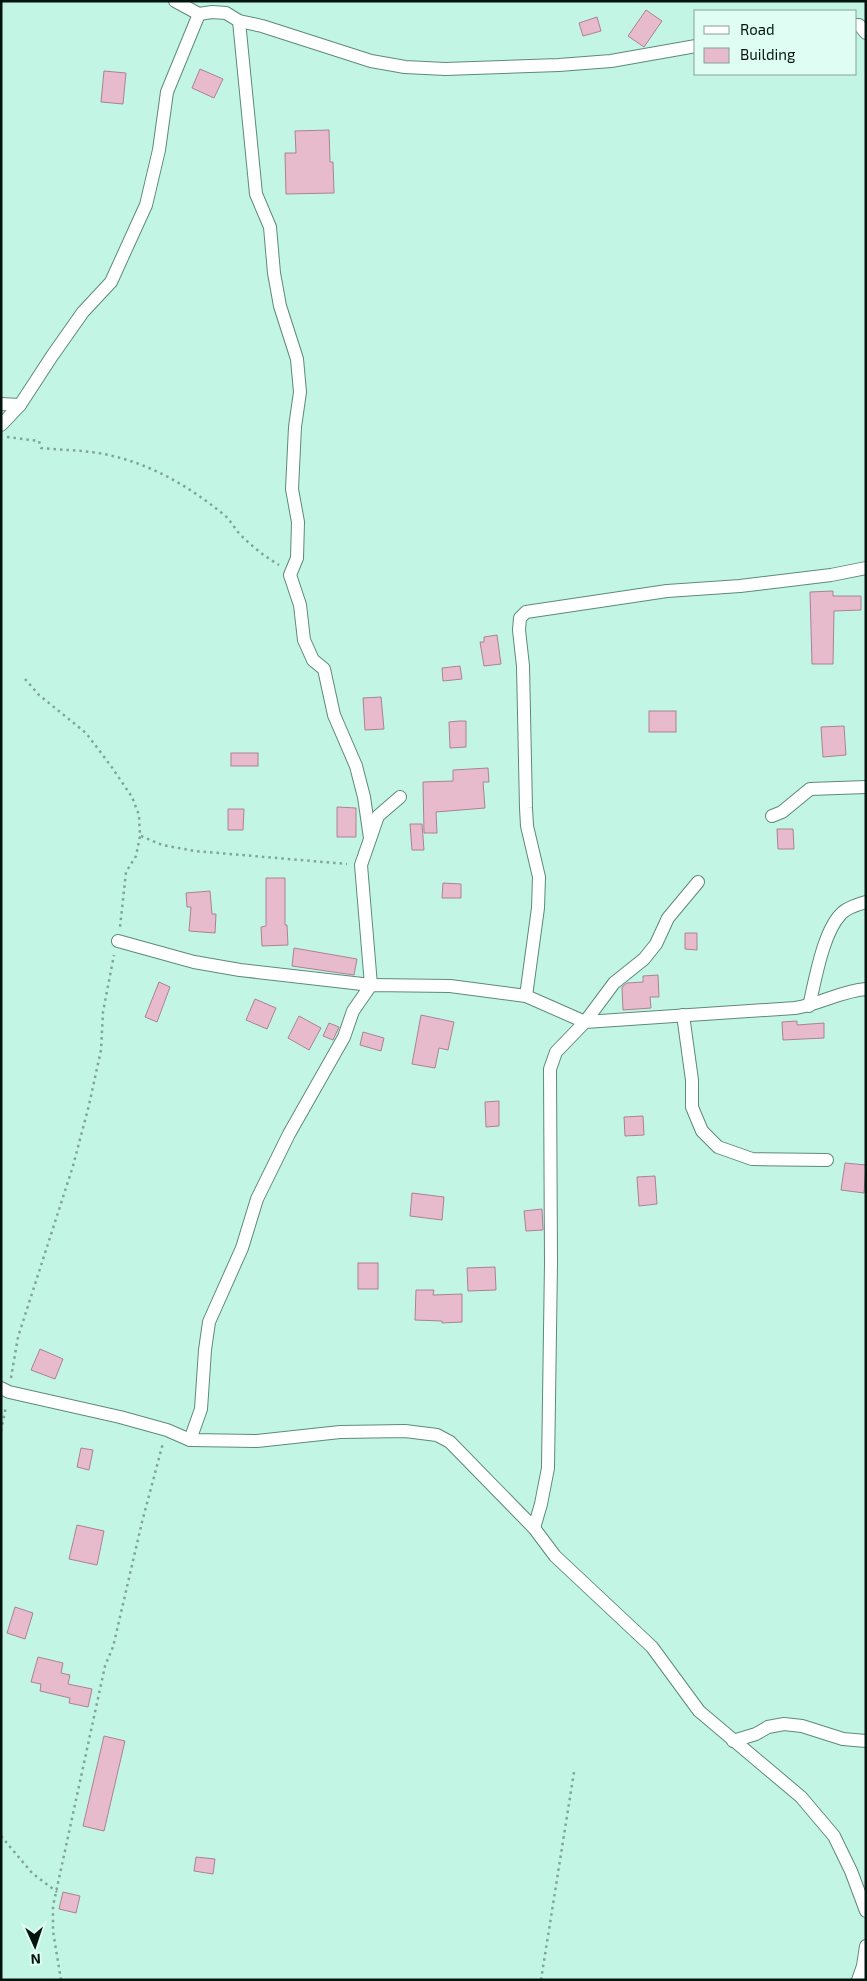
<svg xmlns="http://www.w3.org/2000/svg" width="867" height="1981" viewBox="0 0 867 1981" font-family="'Exo 2',sans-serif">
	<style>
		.building { fill: #e7bbcc; stroke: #ab8292 }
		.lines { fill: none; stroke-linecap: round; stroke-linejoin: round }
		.minor-casing { stroke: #5c8a7c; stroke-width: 14 }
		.path { stroke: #7fa599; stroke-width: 2.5; stroke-dasharray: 2.5 4; stroke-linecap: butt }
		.minor { stroke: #fff; stroke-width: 12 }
	</style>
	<rect width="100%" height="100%" fill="#c3f5e5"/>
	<!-- building -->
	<g class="building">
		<polygon points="646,10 662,21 644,47 628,36"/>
		<polygon points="597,17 601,31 583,36 579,23"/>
		<polygon points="200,69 223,79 214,98 192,88"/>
		<polygon points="104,71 126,73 123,104 101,102"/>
		<polygon points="329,130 330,162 333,162 334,193 286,194 285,153 296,153 295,131"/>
		<polygon points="833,591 833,596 861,596 861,610 834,611 833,664 812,664 810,592"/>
		<polygon points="497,635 501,664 484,666 480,642 484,642 484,637"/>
		<polygon points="460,666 462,679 443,681 442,668"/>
		<polygon points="381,697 384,729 365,730 363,698"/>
		<rect x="649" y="711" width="27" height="21"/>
		<polygon points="459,721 466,721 466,747 450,748 449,722"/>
		<polygon points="844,726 846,755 823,757 821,727"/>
		<rect x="231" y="753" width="27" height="13"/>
		<polygon points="488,768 489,782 483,782 485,808 436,812 437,833 424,833 423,782 453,781 453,770"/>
		<polygon points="337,807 356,808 356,837 337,837"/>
		<polygon points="228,809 244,809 243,830 228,830"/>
		<polygon points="410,824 422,824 424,850 412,850"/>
		<polygon points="777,829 793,829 794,849 778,849"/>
		<polygon points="266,878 285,878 285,925 287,925 288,945 262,946 261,927 266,926"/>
		<polygon points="443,883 461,884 461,898 442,898"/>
		<polygon points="210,891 212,914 216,914 215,933 189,931 191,907 187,907 186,893"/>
		<polygon points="685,933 697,933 697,950 685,949"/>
		<polygon points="294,948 357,959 354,975 292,966"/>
		<polygon points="658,975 659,997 650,997 651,1008 623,1010 622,987 627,983 643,982 643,976"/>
		<polygon points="159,982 170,987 157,1022 145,1017"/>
		<polygon points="255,999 276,1008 267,1029 246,1020"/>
		<polygon points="421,1015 454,1022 448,1050 439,1048 435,1068 412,1064"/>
		<polygon points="299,1016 321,1028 309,1050 288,1038"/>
		<polygon points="797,1021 797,1025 824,1023 824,1038 783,1040 782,1022"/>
		<polygon points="329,1023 339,1027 333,1040 323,1036"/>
		<polygon points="363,1032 384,1038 381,1051 360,1045"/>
		<polygon points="499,1101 499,1126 486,1127 485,1102"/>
		<polygon points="643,1116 644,1135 625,1136 624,1117"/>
		<polygon points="845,1163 866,1165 864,1193 841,1190"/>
		<polygon points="655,1176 657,1204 639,1206 637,1177"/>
		<polygon points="412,1193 444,1197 442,1220 410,1216"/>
		<polygon points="542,1209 543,1230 526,1231 524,1211"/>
		<rect x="358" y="1263" width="20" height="26"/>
		<polygon points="495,1267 496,1290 468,1291 467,1268"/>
		<polygon points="416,1290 434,1290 433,1295 462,1294 462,1322 442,1323 442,1321 415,1320"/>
		<polygon points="40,1349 63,1359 55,1379 31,1370"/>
		<polygon points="81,1448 93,1450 89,1470 77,1467"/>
		<polygon points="77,1525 104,1531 97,1565 69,1559"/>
		<polygon points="15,1607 33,1613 25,1639 7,1633"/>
		<polygon points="38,1657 63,1663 61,1673 70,1675 68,1684 92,1689 88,1707 69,1703 70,1698 40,1691 41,1684 31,1682"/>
		<polygon points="104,1736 125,1741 104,1831 83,1826"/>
		<polygon points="196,1857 215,1859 213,1874 194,1871"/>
		<polygon points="63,1892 80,1896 76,1913 59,1909"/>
	</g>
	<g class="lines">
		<defs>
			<g id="minor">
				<polyline points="175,1 199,14 212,12 226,13 239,21 262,26 371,61 405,67 445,69 559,65 611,61 696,46"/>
				<polyline points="239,21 256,194 270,227 274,273 280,306 297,359 300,392 295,427 292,489 298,522 297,558 290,575 300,605 304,640 313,660 324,669 334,715 356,766 364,797 370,838"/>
				<polyline points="856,25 859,25 866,33"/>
				<polyline points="1,404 20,405"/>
				<polyline points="1,425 20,405 52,356 83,312 111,282 146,205 159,150 167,92 199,14"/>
				<polyline points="772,816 782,812 810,789 866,787"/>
				<polyline points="118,941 194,962 240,970 371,985 361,865 378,816 400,797"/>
				<polyline points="526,996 538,908 539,877 527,826 526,808 523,666 519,630 520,618 526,612 667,591 740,586 831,575 866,568"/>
				<path d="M 809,1006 C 815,981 823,932 841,914 C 846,908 859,904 866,902"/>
				<polyline points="683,1015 692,1080 692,1107 702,1131 718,1147 752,1159 827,1160"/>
				<polyline points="1,1388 9,1392 120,1417 167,1430 190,1440 257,1441 340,1432 405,1431 437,1435 450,1442 534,1528 555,1556 652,1647 699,1711 801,1797 834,1836 851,1871 866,1911"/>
				<path d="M 190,1440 L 201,1409 L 205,1350 L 209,1322 L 242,1248 L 257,1199 L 289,1134 L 344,1037 L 353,1011 L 371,985 L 450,986 L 526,996 L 585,1022 L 795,1008 C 820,1004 841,991 866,989"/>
				<polyline points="534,1528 541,1504 548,1468 551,1263 550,1069 556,1052 585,1022 614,983 644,959 656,944 668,918 698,882"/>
				<polyline points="733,1741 756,1734 768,1727 784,1724 802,1726 843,1739 866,1741"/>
				<polyline points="858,1980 863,1966 866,1946"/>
			</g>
		</defs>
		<!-- minor casing -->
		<use href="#minor" class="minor-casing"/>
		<!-- path -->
		<g class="path">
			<path d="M 7,437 L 39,441 L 41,448 C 60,450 79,450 98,453 C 146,461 186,484 223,514 C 229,518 233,526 238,532 C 250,545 264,556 279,565"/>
			<polyline points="25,679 39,695 86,733 111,766 132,797 139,815 140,836 136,856 126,872 120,927"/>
			<polyline points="141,836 162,845 195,851 347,864"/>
			<polyline points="11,1378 18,1337 73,1166 89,1105 101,1050 103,1012 114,955"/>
			<polyline points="1,1431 6,1406"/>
			<polyline points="1,1836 32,1873 57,1892"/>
			<polyline points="61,1980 53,1931 53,1906 105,1666 113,1647 142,1522 163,1443"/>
			<polyline points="541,1980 574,1772"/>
		</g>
		<!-- minor -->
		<use href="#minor" class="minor"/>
	</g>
	<!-- border -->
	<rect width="867" height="1981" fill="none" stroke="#03140f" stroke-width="5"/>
	<!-- legend -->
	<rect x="694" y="10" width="162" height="65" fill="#e0fdf3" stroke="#88a098"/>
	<rect x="704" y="26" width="25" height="8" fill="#ffffff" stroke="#88a098"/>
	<text x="740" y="35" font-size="15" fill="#03140f">Road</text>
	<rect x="704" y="48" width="25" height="15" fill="#e7bbcc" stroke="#88a098"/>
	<text x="740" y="60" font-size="15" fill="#03140f">Building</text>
	<!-- north arrow -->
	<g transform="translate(35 1946) rotate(177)" stroke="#e0fdf3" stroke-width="4" paint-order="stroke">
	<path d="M0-4L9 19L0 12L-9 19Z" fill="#03140f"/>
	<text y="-8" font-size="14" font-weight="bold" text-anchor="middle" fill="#03140f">N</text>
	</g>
</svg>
